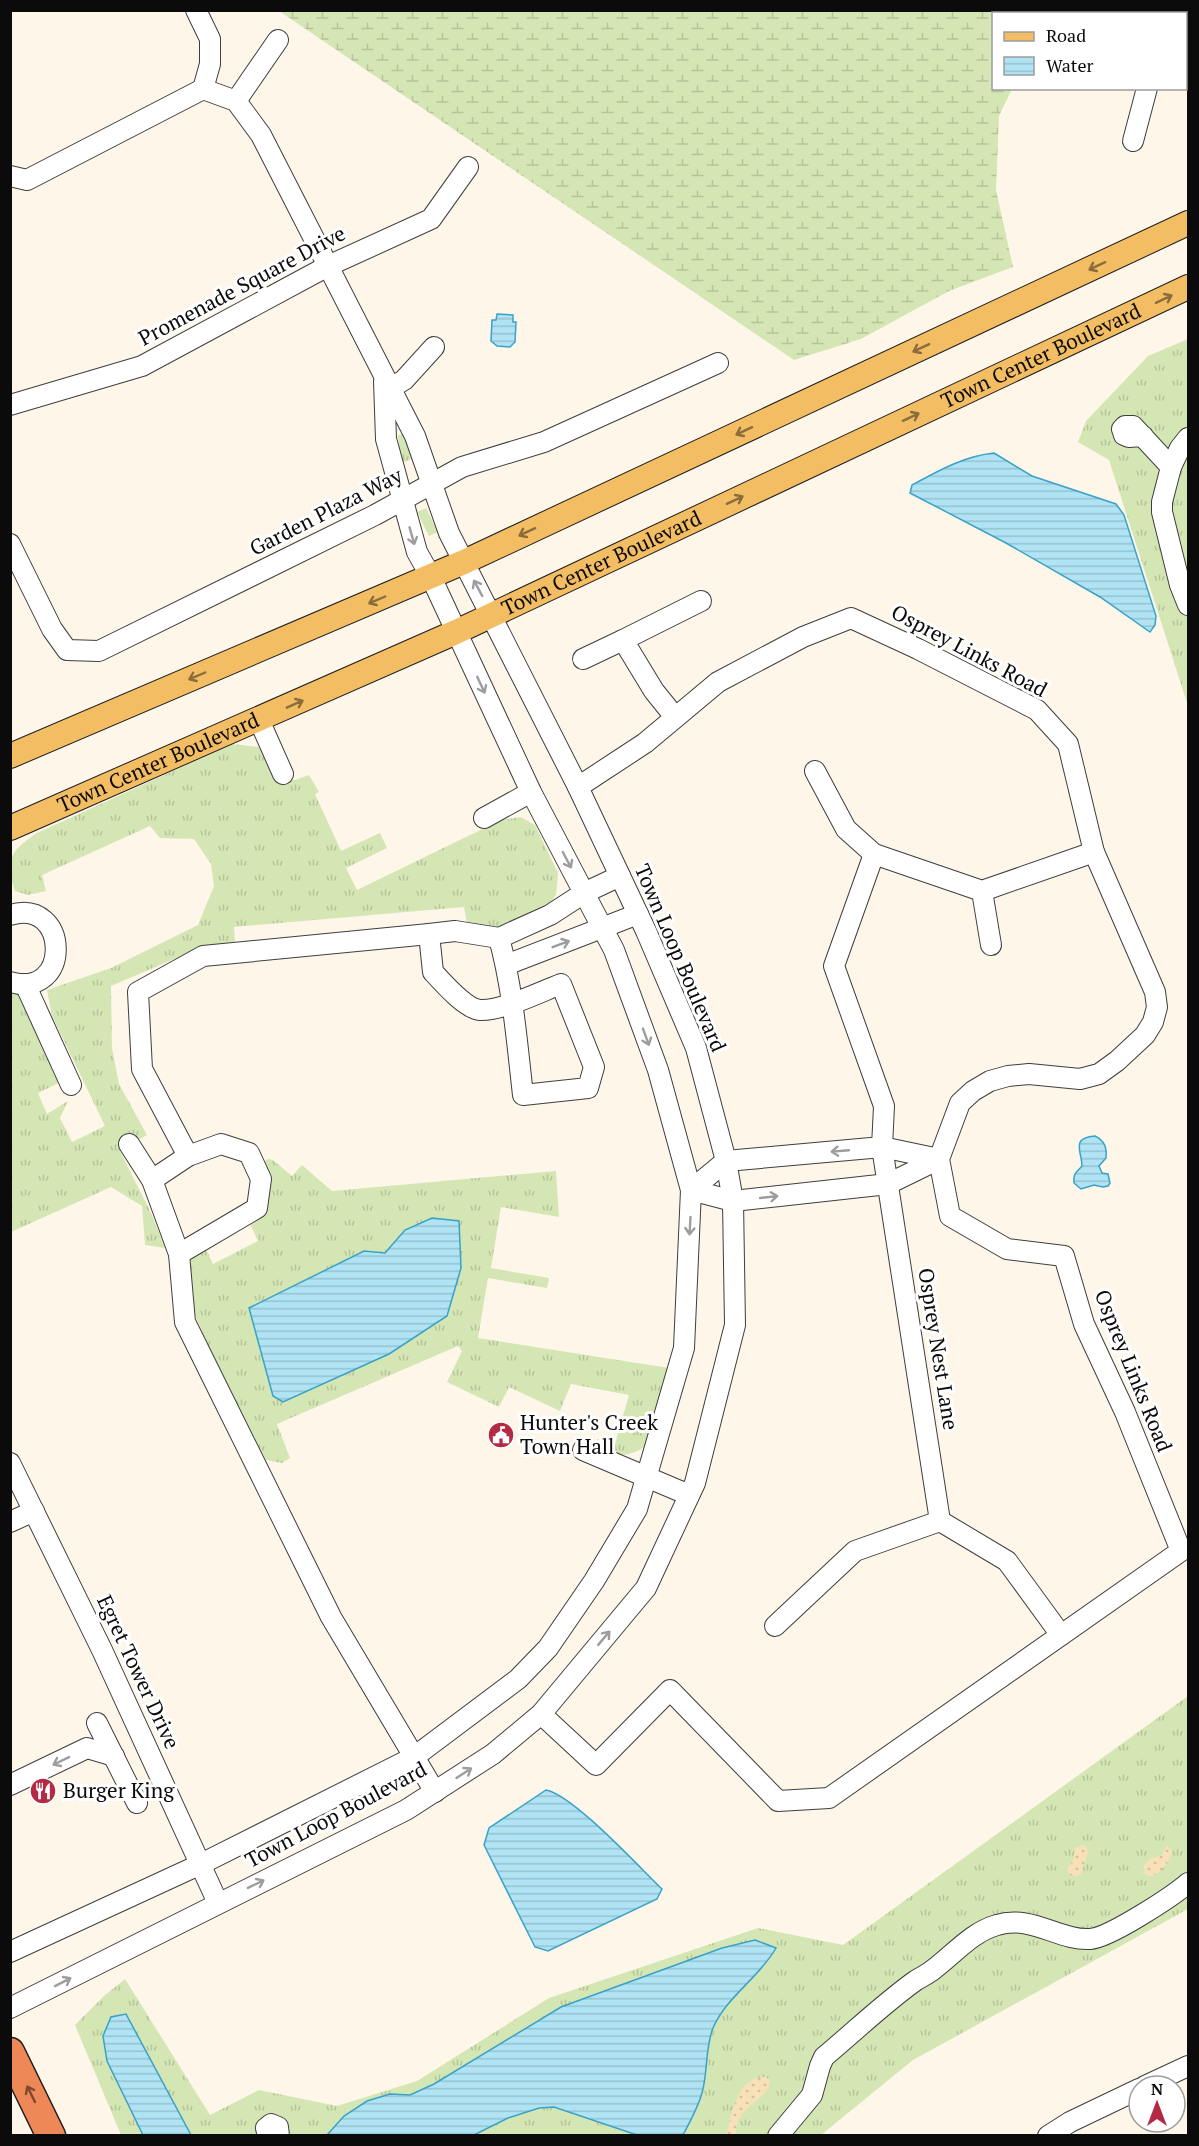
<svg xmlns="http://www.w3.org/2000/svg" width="1199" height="2146" viewBox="0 0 1199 2146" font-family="'PT Serif',serif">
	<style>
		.grass { fill: url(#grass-tufts) }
		.wetland { fill: url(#wetland-marsh) }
		.sand { fill: url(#sand-dots) }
		.water { fill: url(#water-rules); stroke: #3aa2c7; stroke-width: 1.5 }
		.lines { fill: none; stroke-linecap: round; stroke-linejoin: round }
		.minor-casing { stroke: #3e3e3e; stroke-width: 22 }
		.major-casing { stroke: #1c1c1c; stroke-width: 26 }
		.highway-casing { stroke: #1c1c1c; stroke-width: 31 }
		.minor { stroke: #fff; stroke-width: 20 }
		.major { stroke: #f3bd64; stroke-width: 24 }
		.highway { stroke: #ef8857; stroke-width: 28 }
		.oneway { stroke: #8b6d3c }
		.oneway2 { stroke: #9d9d9d }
		.oneway3 { stroke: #7d4a31 }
		.labels { text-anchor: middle; stroke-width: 6; stroke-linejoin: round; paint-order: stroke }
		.street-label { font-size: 21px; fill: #0b0b0b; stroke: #fff }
		.poi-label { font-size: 21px; fill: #0b0b0b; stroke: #fff; text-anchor: start }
	</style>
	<defs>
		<pattern id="grass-tufts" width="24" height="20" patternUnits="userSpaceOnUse" patternTransform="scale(1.5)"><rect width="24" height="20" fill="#d5e6b5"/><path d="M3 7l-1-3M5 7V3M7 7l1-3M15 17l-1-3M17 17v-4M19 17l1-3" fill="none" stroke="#b6c49a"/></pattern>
		<pattern id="wetland-marsh" width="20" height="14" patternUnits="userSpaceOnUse" patternTransform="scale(1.5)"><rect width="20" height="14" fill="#d5e6b5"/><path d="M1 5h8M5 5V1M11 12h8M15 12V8" fill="none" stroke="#b6c49a"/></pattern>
		<pattern id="sand-dots" width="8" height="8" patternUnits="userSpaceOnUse" patternTransform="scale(1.5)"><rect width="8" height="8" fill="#f8e1b8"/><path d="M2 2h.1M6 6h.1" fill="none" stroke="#d3c09d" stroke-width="1.8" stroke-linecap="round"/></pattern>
		<pattern id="water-rules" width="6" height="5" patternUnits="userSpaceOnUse" patternTransform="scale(1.5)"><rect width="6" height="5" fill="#b0e3f3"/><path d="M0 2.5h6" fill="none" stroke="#96c1cf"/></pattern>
	</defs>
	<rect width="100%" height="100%" fill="#fef7e9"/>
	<!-- grass -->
	<g class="grass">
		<polygon points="1188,339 1188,706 1109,460 1078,442 1086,421 1148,356"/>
		<polygon points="402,434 415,458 401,463 398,435"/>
		<polygon points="426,508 438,532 429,536 417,512"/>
		<path d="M 232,744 L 259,747 L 274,777 L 295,780 L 309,775 L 319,792 L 315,794 L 341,851 L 380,833 L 387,848 L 346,868 L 357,890 L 501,820 L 521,817 L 535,825 L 558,873 L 556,895 L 544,911 L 515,925 L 488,928 L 467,924 L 464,907 L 234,927 L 235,942 L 207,945 L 111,986 L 112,1048 L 119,1084 L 147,1135 L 120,1151 L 152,1215 L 165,1248 L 145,1245 L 142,1206 L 111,1187 L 11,1232 L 11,988 L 21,993 L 65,1080 L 38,1093 L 47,1114 L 68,1101 L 60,1118 L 72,1142 L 105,1126 L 52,1016 L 47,990 L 111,968 L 198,925 L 214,886 L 211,864 L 194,839 L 160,838 L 150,826 L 42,875 L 46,891 L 28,895 L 15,891 C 4,860 10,852 35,834 Z"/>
		<path d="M 268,1159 L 273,1160 L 292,1176 L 302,1165 L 332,1191 L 556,1171 L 559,1217 L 501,1207 L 491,1268 L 549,1278 L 547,1288 L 488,1278 L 478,1338 L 669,1368 L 645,1447 C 623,1459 617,1456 596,1444 L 597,1439 L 615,1444 L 629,1395 L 571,1384 L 560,1411 L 509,1387 L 499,1407 L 447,1382 L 462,1351 L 458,1346 L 277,1424 L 290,1458 L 282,1463 L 266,1460 L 215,1361 L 193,1310 L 190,1257 L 206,1249 L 213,1264 L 258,1241 L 250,1224 L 265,1215 L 272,1180 L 265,1161 Z"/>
		<polygon points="1188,1696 1188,1909 913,2060 821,2135 121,2135 75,2025 104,1996 125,1979 210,2115 259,2090 337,2106 417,2081 549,1998 758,1928 843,1945"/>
	</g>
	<!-- wetland -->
	<polygon class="wetland" points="279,11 1092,11 1087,14 994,14 994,88 1012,89 999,116 996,190 1013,267 949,291 861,339 794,360"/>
	<!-- sand -->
	<g class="sand">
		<polygon points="1083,1845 1086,1847 1088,1852 1081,1874 1077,1876 1070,1875 1067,1869 1073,1861 1075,1848"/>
		<path d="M 1167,1845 L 1172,1851 C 1170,1862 1159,1877 1148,1876 L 1144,1873 L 1144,1865 L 1150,1859 L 1162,1855 Z"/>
		<path d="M 766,2077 L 770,2081 C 769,2101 733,2107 736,2135 L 726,2135 C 733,2113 736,2077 766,2077 Z"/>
	</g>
	<!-- water -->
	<g class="water">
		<polygon points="497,314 513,315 513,322 516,322 515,342 510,347 497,346 491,341 492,320 496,320"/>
		<path d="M 994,453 L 1032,476 L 1116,504 L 1124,515 L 1156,616 L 1155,625 L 1150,632 L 1100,597 L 1006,543 L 910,493 L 912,485 C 938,471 964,456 994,453 Z"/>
		<path d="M 1095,1136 C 1105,1141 1107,1148 1106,1158 L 1099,1166 L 1102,1173 L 1108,1174 L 1110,1183 L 1108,1186 L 1103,1187 L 1094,1185 L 1081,1189 L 1074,1183 C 1073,1173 1076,1173 1082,1166 C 1082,1152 1070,1138 1095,1136 Z"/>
		<polygon points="432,1218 459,1221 461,1268 447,1316 389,1354 283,1402 273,1396 249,1308 364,1251 385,1253 405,1230"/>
		<path d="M 546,1790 C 573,1795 639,1867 662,1889 L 657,1899 L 548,1951 L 535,1947 L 484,1845 L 489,1828 Z"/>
		<path d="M 755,1940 L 776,1948 C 759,1978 727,1996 713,2028 C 705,2048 708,2072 702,2093 C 698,2107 690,2122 683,2135 L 637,2135 L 554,2107 L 539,2108 L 508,2118 L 474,2135 L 327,2135 L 344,2116 L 367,2101 L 390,2094 L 410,2095 L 434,2084 L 561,2007 L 722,1948 Z"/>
		<polygon points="126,2014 191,2135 143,2135 107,2061 103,2036 111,2017"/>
	</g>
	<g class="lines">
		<defs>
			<g id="minor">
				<polyline points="196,10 210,39 210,64 203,89"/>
				<polyline points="1186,49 1188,47"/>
				<polyline points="236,101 278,40"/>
				<polyline points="1133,141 1147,88"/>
				<polyline points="10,176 27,180 203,89 236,101 261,135 415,436 449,533 578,787 646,931 696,1048 726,1161 733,1201 735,1325 695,1483 646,1588 541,1714 493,1754 406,1810 10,2008"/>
				<polyline points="391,388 404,380 434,347"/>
				<polyline points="10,405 142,366 328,266 431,219 468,167"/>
				<polyline points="1143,436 1129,437 1124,435 1122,429 1125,426 1133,426 1171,467 1162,502 1162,512 1180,585 1188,605"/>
				<polyline points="1171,467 1180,448 1188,438"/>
				<polyline points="10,544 52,629 67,650 99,651 375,515 462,467 544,442 718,363"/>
				<polyline points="583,659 623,640"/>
				<polyline points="675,717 654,691 623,640 701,601"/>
				<polyline points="259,720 283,774"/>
				<polyline points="815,771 846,829 874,854 982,891 1094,852"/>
				<polyline points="484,818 531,792"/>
				<polyline points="874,854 834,966 884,1106 882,1147 940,1521"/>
				<polyline points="982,891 991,945"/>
				<path d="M 10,915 C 70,897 72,1000 10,982"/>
				<path d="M 499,938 C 513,989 517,1043 523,1095 L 588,1088 L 594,1067 L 561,984 C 540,992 502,1011 480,1010 C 466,1009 443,983 433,972 L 429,934 L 455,931 L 499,938 L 550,915 L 584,893 L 620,876"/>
				<polyline points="506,965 638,914"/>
				<polyline points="25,984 71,1085"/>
				<polyline points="129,1144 152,1180 179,1254 185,1322 331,1617 435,1792"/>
				<polyline points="188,1156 142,1069 138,992 203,956 429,934"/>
				<polyline points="152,1180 188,1156 221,1144 249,1153 261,1179 257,1208 179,1254"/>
				<polyline points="691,1190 726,1161 882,1147 939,1159"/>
				<polyline points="691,1190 733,1201 888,1184 939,1159"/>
				<polyline points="583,1450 689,1495"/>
				<polyline points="10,1463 102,1650 218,1903"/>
				<polyline points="10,1522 34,1511"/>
				<polyline points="775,1626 855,1551 940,1521 1007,1561 1061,1635"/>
				<polyline points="541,1714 596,1765 670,1690 778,1801 829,1798 1181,1551 1125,1412 1084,1324 1064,1256 1007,1249 950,1216 939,1159 960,1103 973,1091 990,1081 1008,1076 1029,1074 1080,1079 1099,1074 1117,1061 1145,1035 1153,1022 1157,1007 1155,992 1094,852 1068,744 1037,710 918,649 851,618 803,637 718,682 645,743 578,787"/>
				<polyline points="97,1723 137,1803"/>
				<polyline points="10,1785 87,1748 114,1756"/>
				<polyline points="10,1952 201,1864 414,1757 518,1679 548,1648 594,1581 637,1509 684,1348 691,1190 658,1070 614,950 531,792 431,577 417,552 386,439 384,381"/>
				<polyline points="1145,2086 1188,2066"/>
				<polyline points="268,2136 266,2128 271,2124 278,2127 279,2136"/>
				<path d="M 778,2136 L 812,2095 L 820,2066 L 824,2057 C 854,2032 883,2004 915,1981 C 921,1977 928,1974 934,1969 C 954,1954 972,1932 997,1925 C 1030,1914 1060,1941 1090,1939 C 1109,1938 1173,1896 1188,1883"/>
				<polyline points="1048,2136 1070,2122 1139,2089"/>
			</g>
			<g id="major">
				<polyline points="10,756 464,562 1188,223"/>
				<path id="s1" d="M 10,828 L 456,632 L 1188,287"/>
			</g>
			<polyline id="highway" points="10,2052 51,2136"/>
		</defs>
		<!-- minor casing -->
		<use href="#minor" class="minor-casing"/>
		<!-- major casing -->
		<use href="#major" class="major-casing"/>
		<!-- highway casing -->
		<use href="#highway" class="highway-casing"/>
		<!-- minor -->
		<use href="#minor" class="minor"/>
		<!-- major -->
		<use href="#major" class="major"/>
		<!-- highway -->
		<use href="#highway" class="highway"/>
	</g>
	<!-- one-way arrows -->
	<defs><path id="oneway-shaft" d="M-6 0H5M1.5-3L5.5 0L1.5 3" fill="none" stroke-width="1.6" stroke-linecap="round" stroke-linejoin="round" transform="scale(1.5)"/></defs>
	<g class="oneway">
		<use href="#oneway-shaft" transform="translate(1097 266) rotate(155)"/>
		<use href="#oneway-shaft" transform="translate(1164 299) rotate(-25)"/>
		<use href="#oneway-shaft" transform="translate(921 348) rotate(155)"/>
		<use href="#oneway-shaft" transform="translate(911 417) rotate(-25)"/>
		<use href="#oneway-shaft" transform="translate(744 431) rotate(155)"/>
		<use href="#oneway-shaft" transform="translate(735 500) rotate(-25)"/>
		<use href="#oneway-shaft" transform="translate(527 532) rotate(155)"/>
		<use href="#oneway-shaft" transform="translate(377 600) rotate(157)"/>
		<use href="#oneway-shaft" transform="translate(197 676) rotate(157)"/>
		<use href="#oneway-shaft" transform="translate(295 704) rotate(-24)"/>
	</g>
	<g class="oneway2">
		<use href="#oneway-shaft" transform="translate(412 536) rotate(74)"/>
		<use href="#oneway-shaft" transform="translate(478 588) rotate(-118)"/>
		<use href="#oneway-shaft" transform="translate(481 685) rotate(65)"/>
		<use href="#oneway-shaft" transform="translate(567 860) rotate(62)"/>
		<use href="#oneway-shaft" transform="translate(561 944) rotate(-21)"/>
		<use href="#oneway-shaft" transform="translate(646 1037) rotate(70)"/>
		<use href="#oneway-shaft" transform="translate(840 1151) rotate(175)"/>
		<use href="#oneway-shaft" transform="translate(769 1197) rotate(-6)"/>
		<use href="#oneway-shaft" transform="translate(690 1226) rotate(93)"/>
		<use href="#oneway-shaft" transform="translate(604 1638) rotate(-50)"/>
		<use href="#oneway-shaft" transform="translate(61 1761) rotate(154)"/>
		<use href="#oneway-shaft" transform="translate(464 1773) rotate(-33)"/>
		<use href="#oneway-shaft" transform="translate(256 1884) rotate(-26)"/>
		<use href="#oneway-shaft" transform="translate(63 1982) rotate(-27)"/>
	</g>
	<use class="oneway3" href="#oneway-shaft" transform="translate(31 2094) rotate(-116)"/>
	<!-- icons -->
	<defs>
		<symbol id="civic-disc" viewBox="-11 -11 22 22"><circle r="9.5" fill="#b42943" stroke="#fff"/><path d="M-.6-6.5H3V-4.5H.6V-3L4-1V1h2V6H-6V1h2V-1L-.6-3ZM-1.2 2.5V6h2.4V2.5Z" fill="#fff"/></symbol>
		<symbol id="restaurant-disc" viewBox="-11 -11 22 22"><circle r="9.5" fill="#b42943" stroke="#fff"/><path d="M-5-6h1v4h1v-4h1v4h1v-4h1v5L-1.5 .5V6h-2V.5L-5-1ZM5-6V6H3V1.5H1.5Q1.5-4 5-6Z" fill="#fff"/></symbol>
	</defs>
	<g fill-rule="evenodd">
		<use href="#civic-disc" x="486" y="1420" width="30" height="30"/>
		<use href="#restaurant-disc" x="28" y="1776" width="30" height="30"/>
	</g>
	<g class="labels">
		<!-- street labels -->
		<g class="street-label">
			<text transform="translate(242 286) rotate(-28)" y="7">Promenade Square Drive</text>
			<text dy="7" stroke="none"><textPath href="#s1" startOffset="1134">Town Center Boulevard</textPath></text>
			<text transform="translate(326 512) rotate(-27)" y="7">Garden Plaza Way</text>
			<text dy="7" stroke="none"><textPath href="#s1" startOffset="648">Town Center Boulevard</textPath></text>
			<text transform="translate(969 651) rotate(28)" y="7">Osprey Links Road</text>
			<text dy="7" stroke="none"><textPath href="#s1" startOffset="162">Town Center Boulevard</textPath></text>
			<text transform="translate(680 958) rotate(67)" y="7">Town Loop Boulevard</text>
			<text transform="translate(938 1349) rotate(81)" y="7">Osprey Nest Lane</text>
			<text transform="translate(1133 1371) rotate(68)" y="7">Osprey Links Road</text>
			<text transform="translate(138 1672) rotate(65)" y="7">Egret Tower Drive</text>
			<text transform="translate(336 1815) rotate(-28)" y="7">Town Loop Boulevard</text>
		</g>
		<!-- poi labels -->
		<g class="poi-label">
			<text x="520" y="1430">Hunter's Creek<tspan x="520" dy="24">Town Hall</tspan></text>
			<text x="63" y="1798">Burger King</text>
		</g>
	</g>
	<!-- border -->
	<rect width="1199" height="2146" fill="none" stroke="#0b0b0b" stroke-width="24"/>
	<!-- legend -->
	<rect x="992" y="12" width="195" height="78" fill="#ffffff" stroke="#9d9d9d" stroke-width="1.5"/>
	<rect x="1004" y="32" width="30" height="9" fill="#f3bd64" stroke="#9d9d9d" stroke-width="1.5"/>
	<text x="1046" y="42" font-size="18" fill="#0b0b0b">Road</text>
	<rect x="1004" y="57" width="30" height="18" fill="url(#water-rules)" stroke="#9d9d9d" stroke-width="1.5"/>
	<text x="1046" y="72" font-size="18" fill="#0b0b0b">Water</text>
	<!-- north arrow -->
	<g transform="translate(1157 2104)"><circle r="28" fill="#ffffff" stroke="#9d9d9d" stroke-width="1.5"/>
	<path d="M0-4.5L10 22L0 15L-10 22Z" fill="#b42943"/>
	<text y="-9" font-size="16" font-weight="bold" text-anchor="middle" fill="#0b0b0b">N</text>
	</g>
</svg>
